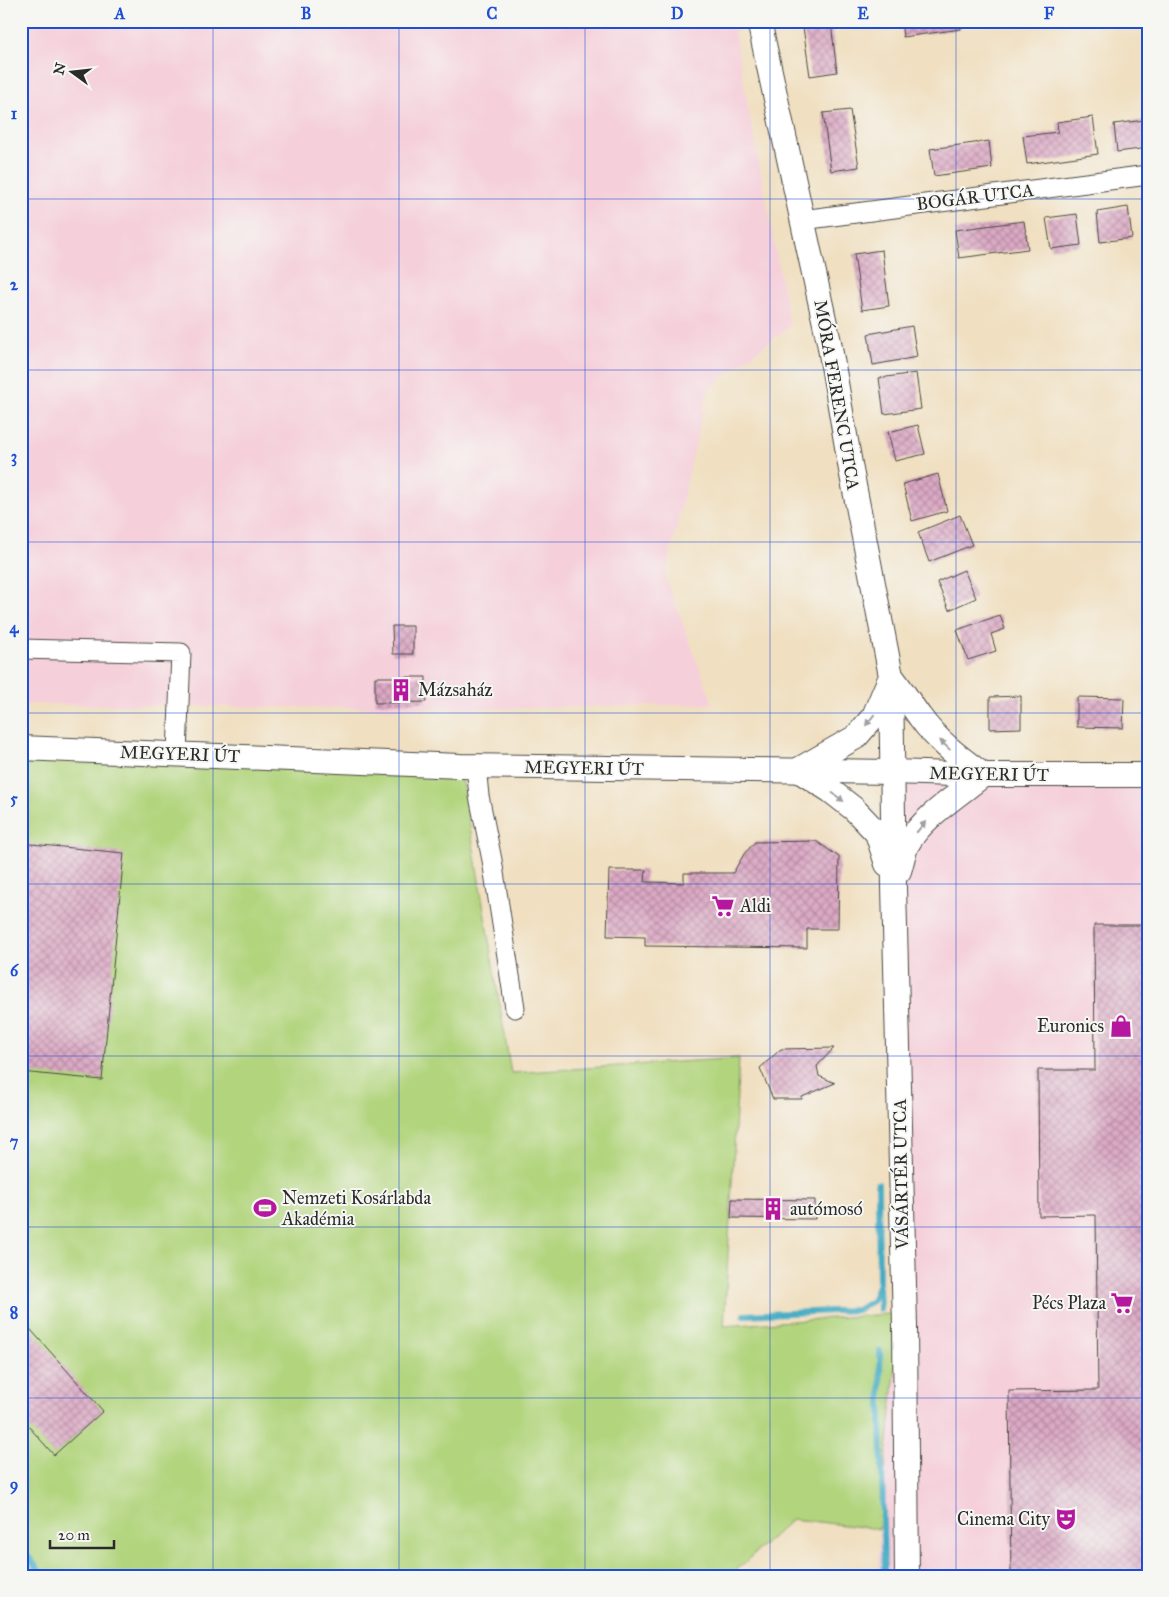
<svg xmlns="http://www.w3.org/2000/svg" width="1169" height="1597" viewBox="0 0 1169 1597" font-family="'IM FELL Great Primer',serif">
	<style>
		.built { fill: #f5cfda }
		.grass { fill: #b1d47c; stroke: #6e8054 }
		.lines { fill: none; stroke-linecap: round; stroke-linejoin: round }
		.stream { stroke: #45acc4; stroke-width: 6 }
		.building { fill: url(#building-cross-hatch) }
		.minor-casing { stroke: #494641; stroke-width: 21 }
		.tertiary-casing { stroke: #494641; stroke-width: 26 }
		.minor { stroke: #fff; stroke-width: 19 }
		.tertiary { stroke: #fff; stroke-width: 24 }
		.oneway { fill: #a0a0a0 }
		.grid { fill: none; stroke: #1d4ed8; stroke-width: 1; stroke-opacity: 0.55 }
		.labels { text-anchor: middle; stroke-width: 4; stroke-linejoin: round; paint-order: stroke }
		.street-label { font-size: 18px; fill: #2b2b2b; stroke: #f6f6f2 }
		.poi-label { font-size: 18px; fill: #2b2b2b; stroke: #f6f6f2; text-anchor: start }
		.neatline { fill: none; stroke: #1d4ed8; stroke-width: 2 }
		.grid-label { font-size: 16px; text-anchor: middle; font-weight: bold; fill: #1d4ed8 }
	</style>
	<defs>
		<pattern id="building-cross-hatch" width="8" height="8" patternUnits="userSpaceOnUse" patternTransform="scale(1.25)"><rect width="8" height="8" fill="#dca9c5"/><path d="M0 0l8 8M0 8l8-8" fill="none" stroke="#b38aa0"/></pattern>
	</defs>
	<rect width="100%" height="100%" fill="#f6f6f2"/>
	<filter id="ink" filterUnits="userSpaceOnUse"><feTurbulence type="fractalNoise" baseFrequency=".02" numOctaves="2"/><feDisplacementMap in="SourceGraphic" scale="10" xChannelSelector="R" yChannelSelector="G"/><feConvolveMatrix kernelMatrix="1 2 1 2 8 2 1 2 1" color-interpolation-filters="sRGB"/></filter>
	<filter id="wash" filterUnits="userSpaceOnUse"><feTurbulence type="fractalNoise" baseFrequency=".0096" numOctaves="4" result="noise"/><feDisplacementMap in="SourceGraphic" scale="20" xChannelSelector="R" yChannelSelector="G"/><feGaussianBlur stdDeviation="1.12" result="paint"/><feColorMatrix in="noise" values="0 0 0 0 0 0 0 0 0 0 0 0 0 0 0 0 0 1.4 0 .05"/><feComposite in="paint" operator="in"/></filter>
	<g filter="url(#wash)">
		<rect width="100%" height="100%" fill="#f0dfc0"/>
		<!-- built -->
		<g class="built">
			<polygon points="21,21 732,21 790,326 708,389 665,577 713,704 458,709 21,704"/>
			<polygon points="897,771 1148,778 1148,1576 878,1576 879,1529 901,1313"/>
		</g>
		<!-- grass -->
		<polygon class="grass" points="21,748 460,766 511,1073 739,1058 724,1326 901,1313 879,1529 792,1519 730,1576 21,1576"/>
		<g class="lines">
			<!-- stream -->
			<g class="stream">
				<polyline points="879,1288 880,1309"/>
				<polyline points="744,1315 857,1310 872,1301 879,1283 878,1184"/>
				<polyline points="880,1351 884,1576"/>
				<polyline points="21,1548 44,1576"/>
			</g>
		</g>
		<g id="blocks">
			<!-- building -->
			<g class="building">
				<polygon points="901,21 960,21 961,29 903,37"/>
				<polygon points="831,23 837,72 810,76 803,27"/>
				<polygon points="850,110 859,167 831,171 823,113"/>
				<polygon points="1093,117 1098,154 1027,164 1023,136 1058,132 1057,122"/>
				<polygon points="1145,120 1148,148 1117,152 1114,124"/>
				<polygon points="989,141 992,168 934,176 930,149"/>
				<polygon points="1128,207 1132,238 1100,242 1097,212"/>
				<polygon points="1077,214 1081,245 1051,249 1046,218"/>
				<polygon points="1024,221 1028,249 959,258 955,230"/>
				<polygon points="882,250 889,306 862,310 854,254"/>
				<polygon points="912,326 917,357 873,365 868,334"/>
				<polygon points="916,373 921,409 884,414 879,378"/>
				<polygon points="918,425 925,454 895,461 888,432"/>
				<polygon points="938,474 947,511 912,521 903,484"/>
				<polygon points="960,515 972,545 929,562 918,532"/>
				<polygon points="964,570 976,598 949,610 937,582"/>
				<polygon points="1000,615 1005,629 991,634 996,651 968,660 957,630"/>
				<polygon points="392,626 413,626 413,654 393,654"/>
				<polygon points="375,677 426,677 426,702 375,703"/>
				<polygon points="1021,696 1021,728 990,729 990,697"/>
				<polygon points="1077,697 1124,698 1123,728 1077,727"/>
				<polygon points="816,841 839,857 838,929 807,929 807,948 645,946 645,937 607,936 609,870 646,870 645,882 684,883 684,873 733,873 744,854 755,842"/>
				<polygon points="21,843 124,853 102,1080 21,1072"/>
				<polygon points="1094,925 1148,925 1148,1576 1011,1576 1009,1391 1098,1390 1096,1215 1039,1216 1038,1070 1095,1070"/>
				<polygon points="834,1048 817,1066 819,1076 835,1083 802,1097 802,1099 773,1099 760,1068 781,1049"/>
				<polygon points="732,1199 815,1200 815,1219 731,1218"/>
				<polygon points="23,1321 103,1411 54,1455 21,1418 21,1322"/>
			</g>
		</g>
	</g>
	<g filter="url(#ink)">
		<use href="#blocks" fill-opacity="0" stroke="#494641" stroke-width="1"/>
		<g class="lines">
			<defs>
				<g id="minor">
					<polyline points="802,220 1148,175"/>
					<polyline points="21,649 181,653 177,754"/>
					<polyline points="476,766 479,796 492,860 515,1008"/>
				</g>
				<g id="tertiary">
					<polyline points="759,21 829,342 851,470 891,676 894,887 905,1325 907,1576"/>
					<path d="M 891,676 C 902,689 910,704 920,717 C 937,741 960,758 983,775"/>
					<polyline points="21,748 460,766 893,772 983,775 1148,775"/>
					<polyline points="887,864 877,833 854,809 831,791 798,770 856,737 874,716 888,683"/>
					<path d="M 899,871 C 902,862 903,853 907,845 C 920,819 961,793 983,775"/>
				</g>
			</defs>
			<!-- minor casing -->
			<use href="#minor" class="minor-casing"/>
			<!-- tertiary casing -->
			<use href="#tertiary" class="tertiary-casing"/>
			<!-- minor -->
			<use href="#minor" class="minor"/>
			<!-- tertiary -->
			<use href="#tertiary" class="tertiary"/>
		</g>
		<!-- one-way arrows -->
		<defs><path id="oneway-solid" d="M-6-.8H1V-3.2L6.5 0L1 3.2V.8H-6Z" transform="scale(1.25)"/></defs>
		<g class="oneway">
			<use href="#oneway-solid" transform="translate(870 720) rotate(128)"/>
			<use href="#oneway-solid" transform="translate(945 745) rotate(-137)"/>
			<use href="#oneway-solid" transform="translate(838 797) rotate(37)"/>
			<use href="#oneway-solid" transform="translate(921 827) rotate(-50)"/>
		</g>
	</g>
	<!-- grid -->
	<path class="grid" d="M 213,21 L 213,1576M 399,21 L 399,1576M 585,21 L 585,1576M 770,21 L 770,1576M 956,21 L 956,1576M 21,199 L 1148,199M 21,370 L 1148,370M 21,542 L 1148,542M 21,713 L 1148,713M 21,884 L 1148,884M 21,1056 L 1148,1056M 21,1227 L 1148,1227M 21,1398 L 1148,1398"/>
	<!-- icons -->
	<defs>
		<symbol id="building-bare" viewBox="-9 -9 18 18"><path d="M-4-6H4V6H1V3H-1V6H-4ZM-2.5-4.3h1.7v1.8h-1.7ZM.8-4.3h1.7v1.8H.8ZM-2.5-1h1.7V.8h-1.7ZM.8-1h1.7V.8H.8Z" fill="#b5179e" stroke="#f6f6f2" stroke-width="2.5" paint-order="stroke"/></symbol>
		<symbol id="supermarket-bare" viewBox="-9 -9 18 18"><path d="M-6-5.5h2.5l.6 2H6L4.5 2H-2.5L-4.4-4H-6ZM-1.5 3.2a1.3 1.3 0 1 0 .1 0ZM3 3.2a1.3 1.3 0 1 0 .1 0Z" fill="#b5179e" stroke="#f6f6f2" stroke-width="2.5" paint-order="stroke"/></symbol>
		<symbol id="shop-bare" viewBox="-9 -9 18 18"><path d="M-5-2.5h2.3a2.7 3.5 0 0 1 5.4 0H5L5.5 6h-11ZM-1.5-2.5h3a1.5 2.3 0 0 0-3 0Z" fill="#b5179e" stroke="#f6f6f2" stroke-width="2.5" paint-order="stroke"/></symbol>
		<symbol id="stadium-bare" viewBox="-9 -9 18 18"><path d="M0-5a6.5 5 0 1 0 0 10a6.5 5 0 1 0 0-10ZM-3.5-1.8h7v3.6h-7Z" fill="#b5179e" stroke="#f6f6f2" stroke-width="2.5" paint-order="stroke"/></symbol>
		<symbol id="theatre-bare" viewBox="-9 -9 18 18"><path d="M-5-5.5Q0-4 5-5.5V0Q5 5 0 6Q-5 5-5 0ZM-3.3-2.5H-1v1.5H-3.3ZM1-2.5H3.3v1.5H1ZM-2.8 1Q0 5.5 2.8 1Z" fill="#b5179e" stroke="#f6f6f2" stroke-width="2.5" paint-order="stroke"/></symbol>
	</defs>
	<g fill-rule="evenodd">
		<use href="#building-bare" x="385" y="674" width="32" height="32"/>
		<use href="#supermarket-bare" x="707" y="890" width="32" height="32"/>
		<use href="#shop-bare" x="1105" y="1010" width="32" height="32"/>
		<use href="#stadium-bare" x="249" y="1192" width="32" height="32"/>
		<use href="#building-bare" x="757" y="1193" width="32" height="32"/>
		<use href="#supermarket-bare" x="1106" y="1287" width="32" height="32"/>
		<use href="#theatre-bare" x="1050" y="1503" width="32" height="32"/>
	</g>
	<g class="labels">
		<!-- street labels -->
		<g class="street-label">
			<text transform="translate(975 197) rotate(-7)" y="6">BOGÁR UTCA</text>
			<text transform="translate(837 395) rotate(80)" y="6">MÓRA FERENC UTCA</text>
			<text transform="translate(180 754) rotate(2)" y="6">MEGYERI ÚT</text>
			<text transform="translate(584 768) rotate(1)" y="6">MEGYERI ÚT</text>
			<text transform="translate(989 774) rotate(1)" y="6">MEGYERI ÚT</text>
			<text transform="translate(901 1174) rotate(-91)" y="6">VÁSÁRTÉR UTCA</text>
		</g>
		<!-- poi labels -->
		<g class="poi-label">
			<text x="418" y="696">Mázsaház</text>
			<text x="740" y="912">Aldi</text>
			<text x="1104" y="1032" text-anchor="end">Euronics</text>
			<text x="282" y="1204">Nemzeti Kosárlabda<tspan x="282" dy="21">Akadémia</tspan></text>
			<text x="790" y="1215">autómosó</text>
			<text x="1106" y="1309" text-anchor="end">Pécs Plaza</text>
			<text x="1050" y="1525" text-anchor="end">Cinema City</text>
		</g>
	</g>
	<!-- margin -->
	<rect width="1169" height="1597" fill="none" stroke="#f6f6f2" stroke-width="55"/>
	<!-- north arrow -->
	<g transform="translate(72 72) rotate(285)" stroke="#f6f6f2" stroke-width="4" paint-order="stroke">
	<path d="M0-4L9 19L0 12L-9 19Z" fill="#2b2b2b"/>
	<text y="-8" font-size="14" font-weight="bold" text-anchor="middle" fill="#2b2b2b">N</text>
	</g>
	<!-- scale -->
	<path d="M50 1540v8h64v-8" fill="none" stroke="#2b2b2b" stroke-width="2.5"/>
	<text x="58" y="1540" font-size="15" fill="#2b2b2b" stroke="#f6f6f2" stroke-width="4" paint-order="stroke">20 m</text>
	<rect x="28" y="28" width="1114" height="1542" class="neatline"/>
	<g class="grid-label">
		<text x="120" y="19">A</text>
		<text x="306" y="19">B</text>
		<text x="492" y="19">C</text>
		<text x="677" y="19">D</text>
		<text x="863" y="19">E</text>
		<text x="1049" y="19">F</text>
		<text x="14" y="119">1</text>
		<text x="14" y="290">2</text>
		<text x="14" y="462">3</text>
		<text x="14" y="633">4</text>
		<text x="14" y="804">5</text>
		<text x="14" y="976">6</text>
		<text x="14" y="1147">7</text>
		<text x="14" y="1318">8</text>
		<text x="14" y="1490">9</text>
	</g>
</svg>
